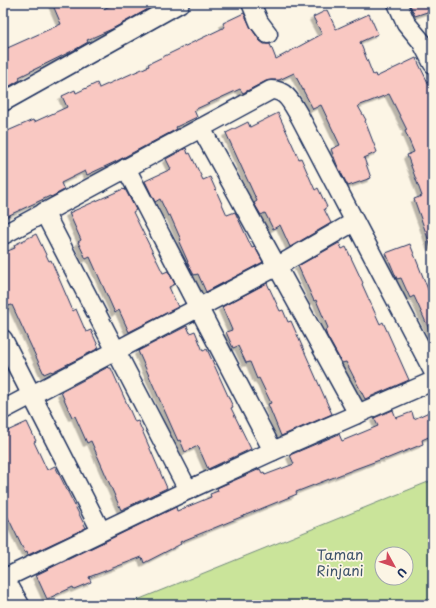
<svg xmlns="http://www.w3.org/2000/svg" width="436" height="608" viewBox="0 0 436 608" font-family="'Playpen Sans',sans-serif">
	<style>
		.green { fill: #cae49a; stroke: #728a7c; fill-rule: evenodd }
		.building { fill: #f9c8c2; stroke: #1b2f5e; filter: url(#shadow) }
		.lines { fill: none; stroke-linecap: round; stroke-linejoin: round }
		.street-casing { stroke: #1b2f5e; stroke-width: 21 }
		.street { stroke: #fcf5e5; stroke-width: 18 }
		.labels { text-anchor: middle; stroke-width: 3.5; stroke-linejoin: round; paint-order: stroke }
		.park-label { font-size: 14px; fill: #3e536a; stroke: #fcf5e5 }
	</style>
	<defs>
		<filter id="shadow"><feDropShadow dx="-3.5" dy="3.5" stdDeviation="0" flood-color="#0004"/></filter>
	</defs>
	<rect width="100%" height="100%" fill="#fcf5e5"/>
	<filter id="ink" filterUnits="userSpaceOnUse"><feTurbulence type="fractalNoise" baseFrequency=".025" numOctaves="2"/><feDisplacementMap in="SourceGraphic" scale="8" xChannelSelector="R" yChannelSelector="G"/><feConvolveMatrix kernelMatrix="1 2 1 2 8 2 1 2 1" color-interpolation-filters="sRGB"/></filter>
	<g filter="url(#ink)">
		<!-- green -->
		<path class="green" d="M 433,480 L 433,605 L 125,605 ZM 382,554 L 406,554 L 406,578 L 382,578 Z"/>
		<!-- building -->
		<g class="building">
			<polygon points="52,3 100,3 103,9 117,3 147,3 150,8 112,29 87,40 88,42 76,49 19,77 20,80 3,90 3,50 61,24"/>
			<polygon points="409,3 433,3 433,10 415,16"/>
			<polygon points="327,10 336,29 369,14 378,34 360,42 373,75 375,74 376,77 416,58 433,93 433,246 431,247 414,199 422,196 407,155 414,152 405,131 407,130 389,94 358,106 366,120 365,121 377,152 364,158 371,178 348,186 337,165 331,149 340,145 321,105 313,109 294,73 279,80 272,80 266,81 243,93 240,89 194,110 197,117 176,127 177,129 117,161 87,175 85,171 61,183 64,190 51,197 50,196 3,218 3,133 33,120 34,122 67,107 62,96 75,90 76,93 97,83 99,88 149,66 148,64 225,27 223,23 244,13 251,28 260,41 264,44 270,44 276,59 322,34 313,17"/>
			<polygon points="278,113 299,159 301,158 315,190 318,188 327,207 324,209 331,223 290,247 280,225 273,229 265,213 261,215 254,203 257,201 226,133 248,122 250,127"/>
			<polygon points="186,148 188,154 190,153 203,180 210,177 227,215 235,212 252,248 255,247 263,262 206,292 198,274 194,275 187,262 188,262 179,242 181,240 170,215 168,216 160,199 155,202 145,181 171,169 166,159"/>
			<polygon points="123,189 124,190 125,189 136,210 133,212 163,273 168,271 175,284 169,287 178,307 129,332 119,310 115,313 90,257 86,259 78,242 81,240 69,213"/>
			<polygon points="36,234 49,261 51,260 73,311 76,309 86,332 91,330 99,348 52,372 51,371 44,374 12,305 8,306 3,296 3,253 15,248 14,245"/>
			<polygon points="339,243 342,249 346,247 363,283 362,284 380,324 383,322 409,380 365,399 346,362 342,363 327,336 325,330 328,328 316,300 314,301 298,266"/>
			<polygon points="410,244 433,302 433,338 414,296 410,298 401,278 397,279 386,253"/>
			<polygon points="267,283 280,311 283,310 288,322 291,321 332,414 281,436 268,404 271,403 259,378 257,379 250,362 246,363 238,346 233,348 226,332 232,330 222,307"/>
			<polygon points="187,326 190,333 195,331 203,351 207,349 233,407 231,408 251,449 208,469 198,446 185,452 180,440 178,441 138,351"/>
			<polygon points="108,367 109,368 111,368 135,422 138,421 167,488 121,510 91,441 87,443 75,416 72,417 61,392"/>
			<polygon points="393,410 396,418 412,412 414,419 433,410 433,435 422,440 423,444 386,459 385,458 355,469 296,492 297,494 180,542 181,544 144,563 142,557 89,577 91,582 74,589 73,587 47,599 36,575 176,507 177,511 211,497 210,494 218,491 217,488 260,469 262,473 264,472 265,475 294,464 290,455 339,434 342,441 378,426 374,418"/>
			<polygon points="27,422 36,441 34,442 47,470 55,466 86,528 28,555 27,552 25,553 3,507 3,433"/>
		</g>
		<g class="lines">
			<defs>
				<g id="street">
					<polyline points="251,3 259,22 268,34"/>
					<polyline points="397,3 406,23 421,41 433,64"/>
					<polyline points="3,102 180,3"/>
					<polyline points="201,128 358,414"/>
					<polyline points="126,168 273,451"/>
					<polyline points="44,212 188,490"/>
					<path d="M 3,235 L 271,90 C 287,90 292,104 300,117 L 433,371"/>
					<polyline points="3,339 101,531"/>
					<polyline points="3,410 276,267 354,222"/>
					<polyline points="3,575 20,605"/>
					<polyline points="5,578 188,490 273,451 433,381"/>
				</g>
			</defs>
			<!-- street casing -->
			<use href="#street" class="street-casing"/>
			<!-- street -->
			<use href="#street" class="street"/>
		</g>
	</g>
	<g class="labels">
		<!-- park labels -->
		<g class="park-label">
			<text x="340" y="560">Taman<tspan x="340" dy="16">Rinjani</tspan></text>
		</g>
	</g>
	<!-- margin -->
	<rect width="436" height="608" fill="none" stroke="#fcf5e5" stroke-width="16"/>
	<rect x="8" y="8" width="420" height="592" fill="none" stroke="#1b2f5e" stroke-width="1.5" filter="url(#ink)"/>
	<!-- north arrow -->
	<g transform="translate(394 566) rotate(130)"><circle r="19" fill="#fcf5e5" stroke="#a2a6af"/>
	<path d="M0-3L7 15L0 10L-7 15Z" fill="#d1495b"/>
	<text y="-6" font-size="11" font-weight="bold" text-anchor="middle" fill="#1b2f5e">U</text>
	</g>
</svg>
